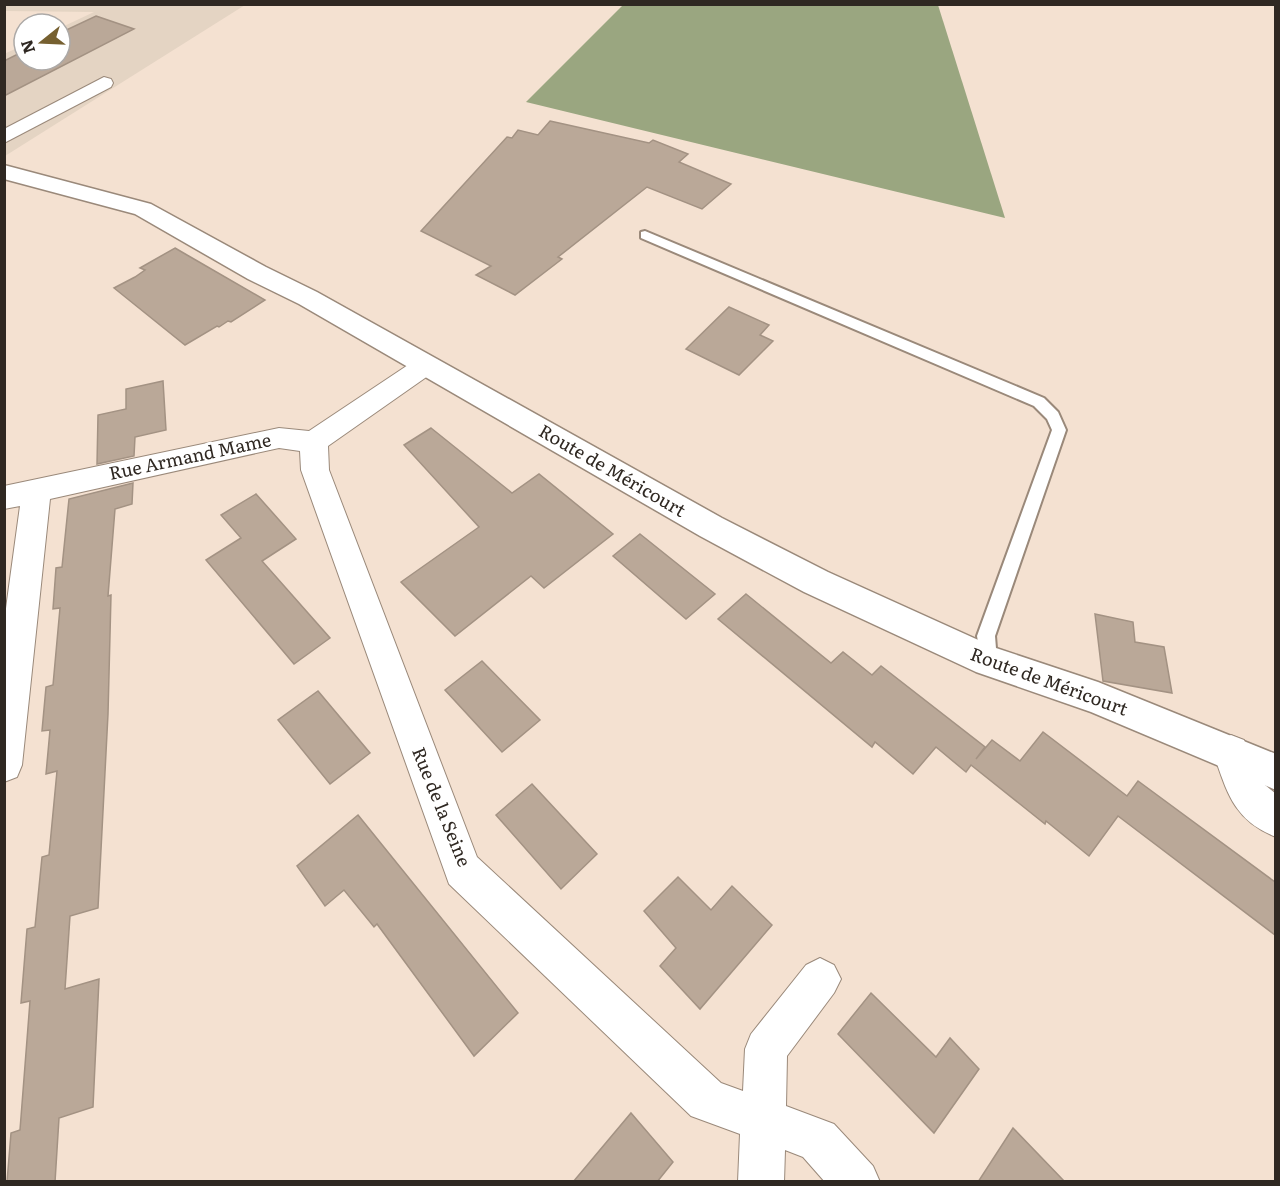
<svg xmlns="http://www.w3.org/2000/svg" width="1280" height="1186" viewBox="0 0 1280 1186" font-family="Literata,serif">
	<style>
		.industrial { fill: #e4d4c3 }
		.forest { fill: #9aa680 }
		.building { fill: #baa898; stroke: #a39283; stroke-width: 1.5 }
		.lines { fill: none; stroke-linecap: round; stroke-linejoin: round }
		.service-casing { stroke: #9a897a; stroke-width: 4 }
		.minor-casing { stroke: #9a897a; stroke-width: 2 }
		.tertiary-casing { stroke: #9a897a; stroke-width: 3 }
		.service { fill: #fff; fill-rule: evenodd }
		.minor { fill: #fff; fill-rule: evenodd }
		.tertiary { fill: #fff; fill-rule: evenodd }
		.labels { text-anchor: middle; stroke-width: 6; stroke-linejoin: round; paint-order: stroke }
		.street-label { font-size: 18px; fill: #2f2822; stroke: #fff }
	</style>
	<rect width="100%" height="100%" fill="#f4e1d1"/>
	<!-- industrial -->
	<polygon class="industrial" points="5,5 245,5 5,156 4,54 24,45 24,60 60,60 60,28 94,12 5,11"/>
	<!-- forest -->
	<polygon class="forest" points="623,5 938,5 1005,218 526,102"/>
	<!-- building -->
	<g class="building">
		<polygon points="96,16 134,29 4,96 4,61 24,51 24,60 60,60 60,33"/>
		<polygon points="550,121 649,143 653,140 688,154 679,162 731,184 702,209 647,187 558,257 562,259 515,295 476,275 491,266 421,231 507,137 512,138 518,130 538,135"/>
		<polygon points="175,248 187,255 265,300 231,322 228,321 219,327 217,326 185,345 114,288 135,277 145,270 140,268"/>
		<polygon points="729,307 769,325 760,335 773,341 739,375 686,349"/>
		<polygon points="163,381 166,430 135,437 134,456 97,464 98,415 126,409 126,389"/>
		<polygon points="431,428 512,493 539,474 613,534 544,588 531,576 455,636 401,582 479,527 404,445"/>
		<polygon points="133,483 132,504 115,509 108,596 111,595 108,714 98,908 70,916 65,989 99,979 93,1107 59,1118 55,1182 7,1182 11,1133 20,1130 30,1001 21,1003 27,929 35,927 42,857 49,855 57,771 46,774 50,730 42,731 46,687 53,685 60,608 53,609 56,568 62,567 69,499"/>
		<polygon points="256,494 296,539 262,561 330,638 294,664 206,560 241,538 221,515"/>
		<polygon points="640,534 715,594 686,619 613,556"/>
		<polygon points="746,594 831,663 843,652 872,675 881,666 985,747 976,759 992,740 1020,761 1043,732 1127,796 1138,781 1275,882 1275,935 1118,816 1089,856 1046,821 1045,824 971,765 966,772 936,747 913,774 875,742 872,747 718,619"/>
		<polygon points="1095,614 1133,622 1135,642 1164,647 1172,693 1103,681"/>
		<polygon points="482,661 540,720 502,752 445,690"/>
		<polygon points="318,691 370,753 330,784 278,720"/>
		<polygon points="532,784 597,854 561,889 496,815"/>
		<polygon points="358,815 518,1013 474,1056 377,924 374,927 344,890 325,906 297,866"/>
		<polygon points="678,877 711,910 732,886 772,925 700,1009 660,966 676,948 644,911"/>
		<polygon points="871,993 936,1057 950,1038 979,1069 934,1133 838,1034"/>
		<polygon points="631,1113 673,1162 657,1182 573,1182"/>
		<polygon points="1013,1128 1065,1182 978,1182"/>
	</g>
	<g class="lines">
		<defs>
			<polygon id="service" points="645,231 1044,398 1058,412 1066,430 995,636 997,661 994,666 988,669 982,666 977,636 1052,430 1047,419 1034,406 641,238 641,232"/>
			<g id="minor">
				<polygon points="104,77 111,79 113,83 111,87 4,143 4,129"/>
				<polygon points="426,356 435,359 439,365 435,371 328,446 329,470 477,857 721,1083 743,1091 745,1049 751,1034 806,965 820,958 834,965 841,979 834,993 787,1056 786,1106 834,1124 873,1166 880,1182 825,1182 803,1157 785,1150 784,1182 738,1182 740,1134 691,1116 449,884 301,470 300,451 279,448 50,499 22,765 17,777 4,782 4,623 20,506 4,509 4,486 279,428 309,431 417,359"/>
				<path d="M 1231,735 L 1244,740 L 1259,780 L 1276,794 L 1276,837 C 1233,820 1227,792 1213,752 L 1218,740 Z"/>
			</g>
			<polygon id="tertiary" points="4,165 151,204 266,267 317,292 722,518 828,572 996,648 1098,682 1276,754 1276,790 1091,712 976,672 804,592 700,536 299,304 248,279 135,214 4,179"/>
		</defs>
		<!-- service casing -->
		<use href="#service" class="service-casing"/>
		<!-- minor casing -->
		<use href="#minor" class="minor-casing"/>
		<!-- tertiary casing -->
		<use href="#tertiary" class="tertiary-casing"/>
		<!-- service -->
		<use href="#service" class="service"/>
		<!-- minor -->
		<use href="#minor" class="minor"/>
		<!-- tertiary -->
		<use href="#tertiary" class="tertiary"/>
	</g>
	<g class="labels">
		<!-- street labels -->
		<g class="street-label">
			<text transform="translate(190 457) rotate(-12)" y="6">Rue Armand Mame</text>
			<text transform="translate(612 471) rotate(30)" y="6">Route de Méricourt</text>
			<text transform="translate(1049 682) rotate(20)" y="6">Route de Méricourt</text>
			<text transform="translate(441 807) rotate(68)" y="6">Rue de la Seine</text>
		</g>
	</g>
	<!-- border -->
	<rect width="1280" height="1186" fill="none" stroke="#2f2822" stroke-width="12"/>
	<!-- north arrow -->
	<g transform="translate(42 42) rotate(252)"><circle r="28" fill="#ffffff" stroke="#aca9a7" stroke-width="1.5"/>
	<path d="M0-4.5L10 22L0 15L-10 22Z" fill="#766030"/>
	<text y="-9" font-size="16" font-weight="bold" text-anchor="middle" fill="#2f2822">N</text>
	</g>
</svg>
